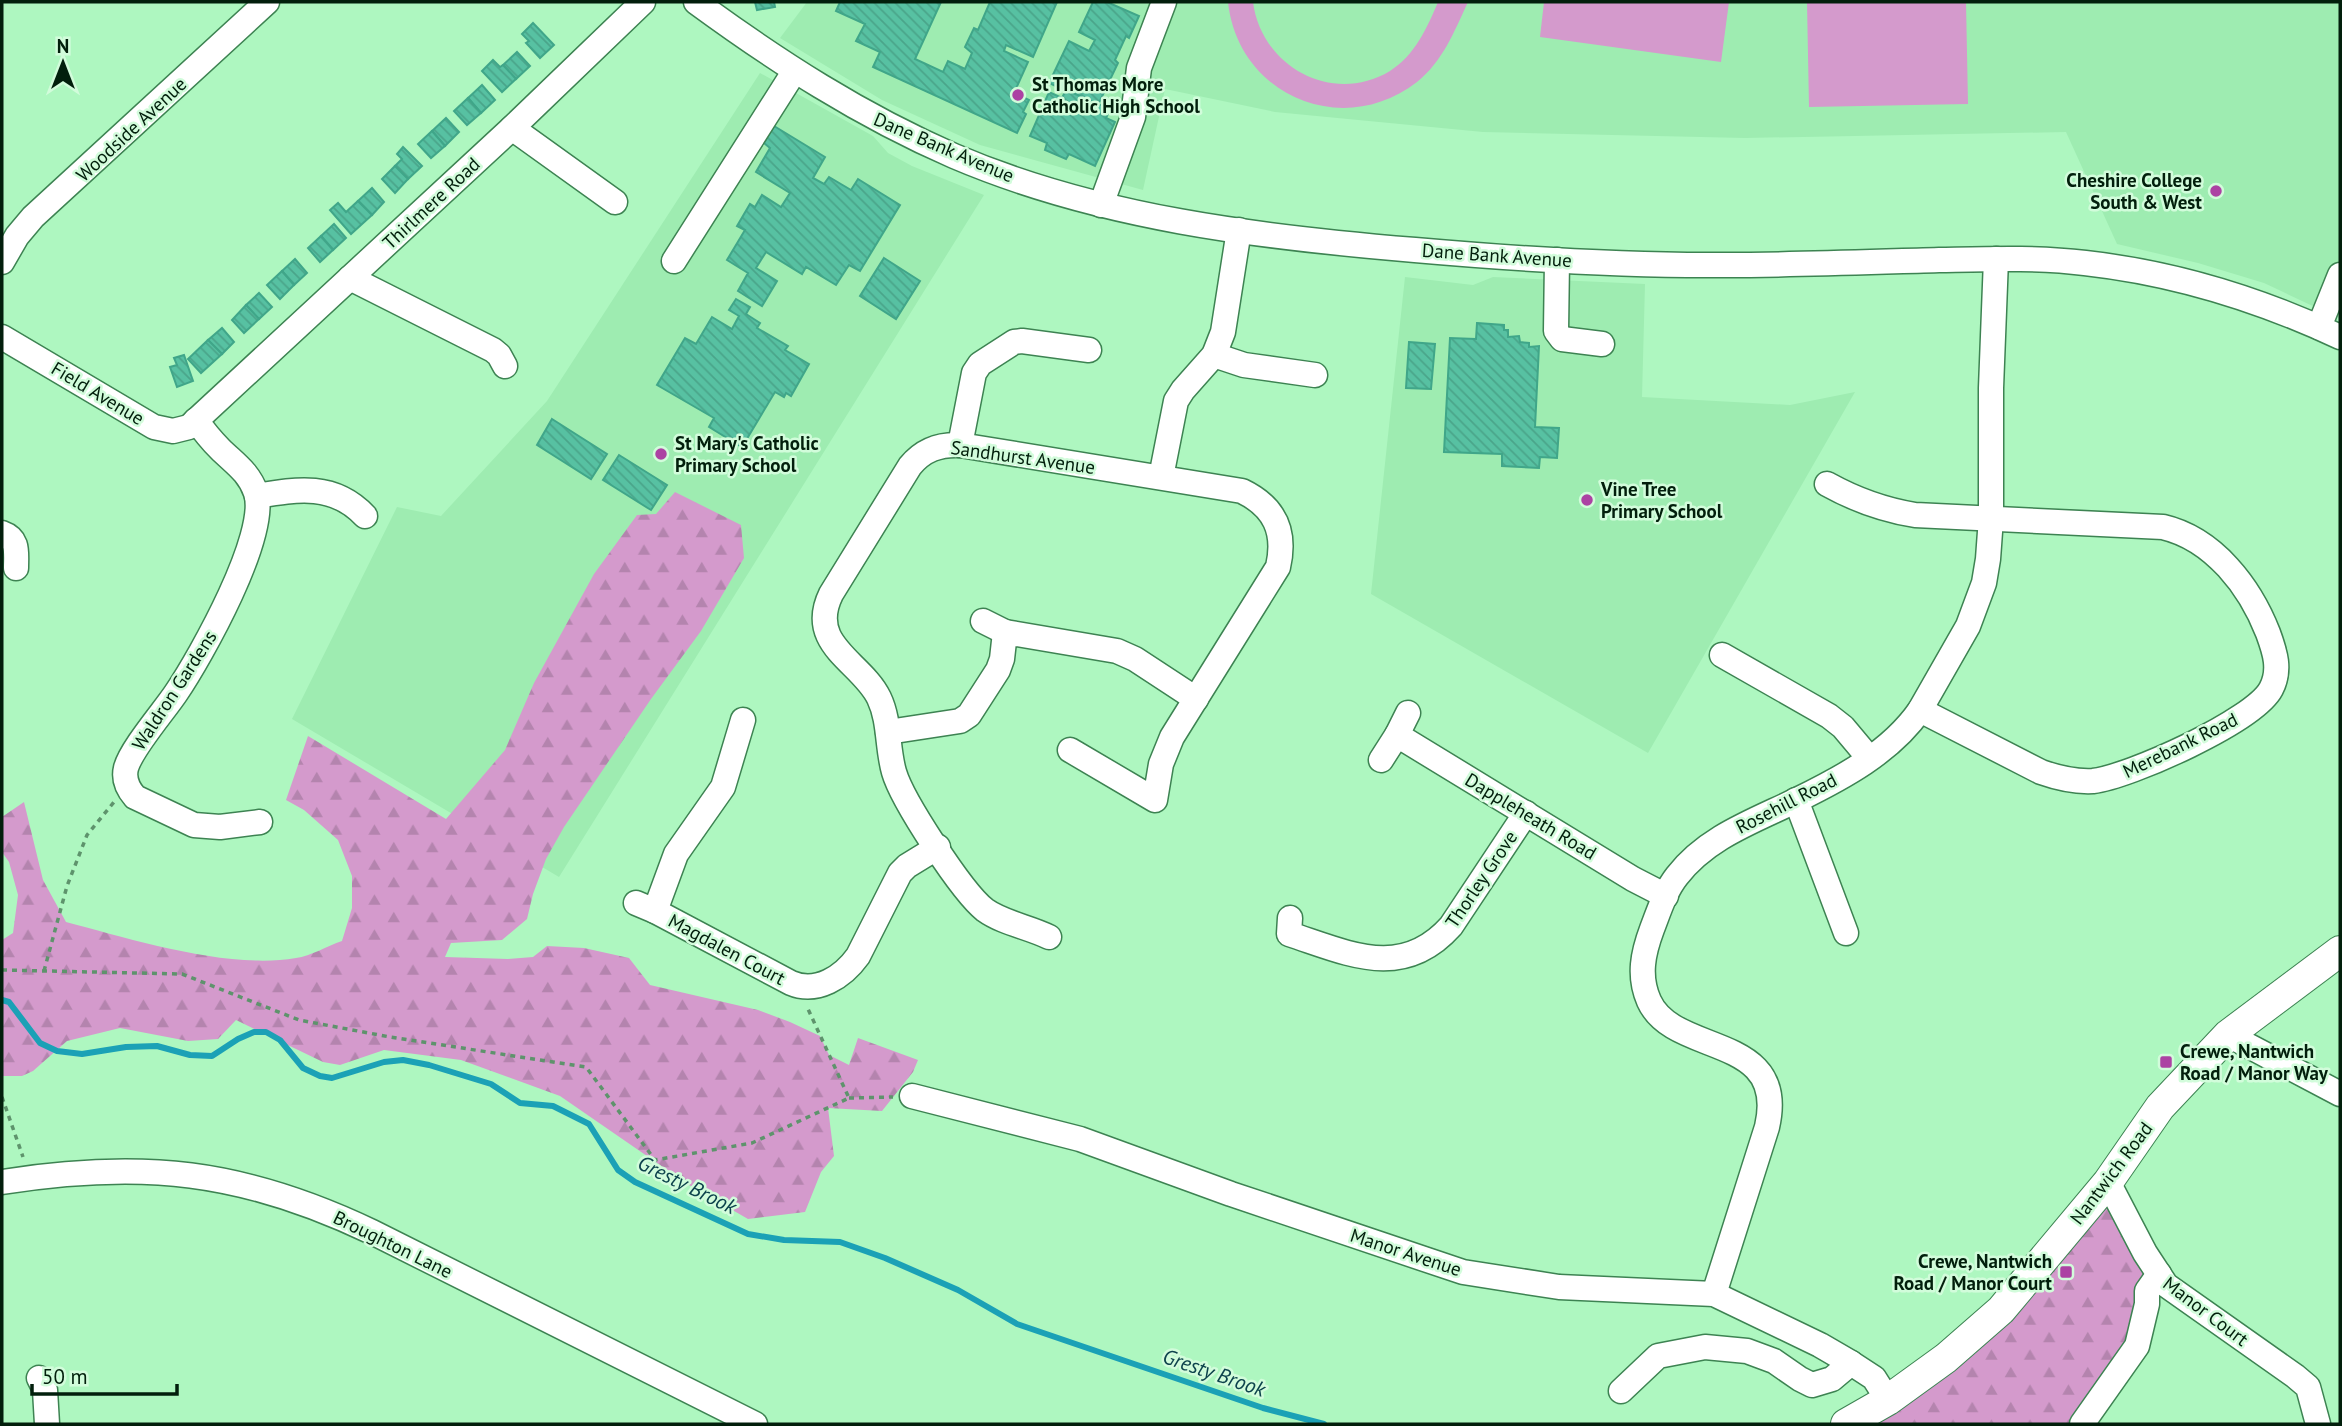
<svg xmlns="http://www.w3.org/2000/svg" width="2342" height="1426" viewBox="0 0 2342 1426" font-family="'PT Sans',sans-serif">
	<style>
		.built { fill: #9eecb1 }
		.forest { fill: url(#forest-firs) }
		.park { fill: #d49acc }
		.lines { fill: none; stroke-linecap: round; stroke-linejoin: round }
		.stream { stroke: #1ba1b6; stroke-width: 6 }
		.building { fill: url(#building-back-hatch); stroke: #40a689; stroke-width: 2 }
		.minor-casing { stroke: #3d8352; stroke-width: 27 }
		.major-casing { stroke: #3d8352; stroke-width: 32 }
		.path { stroke: #5e936c; stroke-width: 3.5; stroke-dasharray: 5 5; stroke-linecap: butt }
		.minor { stroke: #fff; stroke-width: 24 }
		.major { stroke: #fff; stroke-width: 30 }
		.poi-dot { fill: #ac42a3; stroke: #d2fcdb; stroke-width: 2.5 }
		.labels { text-anchor: middle; stroke-width: 5; stroke-linejoin: round; paint-order: stroke }
		.poi-label { font-size: 19px; font-weight: bold; fill: #021f0c; stroke: #d2fcdb; text-anchor: start }
		.street-label { font-size: 19px; fill: #021f0c; stroke: #d2fcdb }
		.water-label { font-size: 21px; font-style: italic; fill: #0d434c; stroke: #d2fcdb }
	</style>
	<defs>
		<pattern id="forest-firs" width="22" height="20" patternUnits="userSpaceOnUse" patternTransform="scale(1.75)"><rect width="22" height="20" fill="#d49acc"/><path d="M5 1l3.5 6h-7zM16 11l3.5 6h-7z" fill="#b484ae"/></pattern>
		<pattern id="building-back-hatch" width="6" height="6" patternUnits="userSpaceOnUse" patternTransform="scale(1.75)"><rect width="6" height="6" fill="#57c1a2"/><path d="M-1 5l2 2M0 0l6 6M5-1l2 2" fill="none" stroke="#4aa58a"/></pattern>
	</defs>
	<rect width="100%" height="100%" fill="#aef7c0"/>
	<!-- built -->
	<g class="built">
		<polygon points="807,2 2340,2 2340,258 2317,308 2264,283 2198,263 2117,244 2066,132 1745,138 1483,132 1275,112 1165,89 1143,190 980,145 882,100 780,38"/>
		<polygon points="760,73 873,136 888,153 912,166 984,195 559,877 292,719 397,507 441,516 547,401"/>
		<polygon points="1405,277 1473,285 1493,277 1645,284 1642,397 1790,405 1855,392 1648,753 1371,594"/>
	</g>
	<!-- forest -->
	<g class="forest">
		<path d="M 675,492 L 741,525 L 744,558 L 701,631 L 651,699 L 564,827 L 546,859 L 533,894 L 527,919 L 502,940 L 451,943 L 445,957 L 508,959 L 533,957 L 547,946 L 584,948 L 629,958 L 650,985 L 758,1010 L 790,1022 L 820,1036 L 829,1055 L 849,1065 L 858,1038 L 918,1060 L 913,1072 L 882,1111 L 828,1108 L 834,1156 L 821,1172 L 805,1212 L 748,1219 L 689,1185 L 560,1096 L 461,1060 L 384,1050 L 340,1065 L 323,1062 L 236,1020 L 218,1039 L 188,1041 L 120,1028 L 67,1041 L 33,1071 L 22,1076 L 2,1076 L 2,940 L 13,933 L 18,895 L 9,862 L 2,852 L 2,817 L 24,802 L 43,880 L 66,922 C 131,939 229,970 296,958 C 311,956 327,946 342,941 L 352,908 L 352,876 L 338,840 L 304,810 L 286,800 L 308,736 L 446,819 L 505,750 L 534,683 L 594,574 L 637,515 L 656,514 Z"/>
		<polygon points="2098,1197 2166,1285 2137,1346 2090,1424 1861,1424"/>
	</g>
	<!-- park -->
	<g class="park">
		<path d="M 1228,2 L 1253,2 C 1261,66 1332,106 1390,71 C 1415,55 1427,28 1438,2 L 1468,2 C 1454,32 1443,61 1417,82 C 1342,140 1238,95 1228,2 Z"/>
		<polygon points="1544,2 1729,2 1721,62 1540,37"/>
		<polygon points="1807,2 1966,2 1968,104 1809,107"/>
	</g>
	<g class="lines">
		<!-- stream -->
		<polyline class="stream" points="2,1000 9,1002 40,1043 57,1051 82,1054 126,1047 157,1046 190,1055 212,1056 238,1039 254,1032 266,1032 280,1040 303,1068 320,1076 332,1078 384,1062 403,1060 429,1065 491,1084 520,1103 553,1106 589,1124 618,1170 635,1182 748,1234 784,1240 840,1242 885,1258 958,1290 1017,1324 1263,1408 1324,1424"/>
	</g>
	<!-- building -->
	<g class="building">
		<polygon points="755,2 774,2 775,7 757,10"/>
		<polygon points="840,2 941,2 915,59 943,72 948,61 965,69 972,53 965,47 974,28 978,30 990,2 1057,2 1033,57 1006,45 1004,51 1028,62 1014,93 1029,100 1023,112 1026,114 1017,133 873,67 880,52 856,41 865,24 836,11"/>
		<polygon points="1093,2 1107,2 1139,16 1129,38 1126,36 1115,60 1118,63 1098,105 1049,83 1069,41 1089,51 1095,40 1079,32"/>
		<polygon points="533,23 554,45 540,58 526,43 529,41 522,34"/>
		<polygon points="517,52 530,66 516,79 503,65"/>
		<polygon points="493,60 500,67 503,65 516,79 502,92 482,71"/>
		<polygon points="482,85 495,100 481,113 468,98"/>
		<polygon points="1066,90 1110,109 1106,118 1115,122 1095,166 1069,154 1066,159 1045,150 1047,143 1030,136 1049,92 1062,98"/>
		<polygon points="468,98 481,113 467,125 454,111"/>
		<polygon points="446,118 459,132 445,146 432,131"/>
		<polygon points="774,126 825,157 813,178 824,184 829,177 851,190 858,179 900,205 860,271 849,265 836,285 806,267 802,274 766,252 756,268 777,281 762,306 738,291 748,273 727,260 745,230 737,226 750,204 755,207 762,195 781,207 790,193 756,172 770,148 764,143"/>
		<polygon points="432,131 445,146 431,158 418,144"/>
		<polygon points="403,147 422,166 408,179 395,166 402,159 397,154"/>
		<polygon points="395,166 408,179 395,193 382,179"/>
		<polygon points="372,188 384,202 372,215 358,201"/>
		<polygon points="358,201 372,215 351,234 330,210 338,203 346,212"/>
		<polygon points="334,224 346,238 333,250 321,236"/>
		<polygon points="321,236 333,250 320,262 308,248"/>
		<polygon points="884,258 920,281 896,319 860,296"/>
		<polygon points="295,259 307,273 294,285 282,271"/>
		<polygon points="282,271 294,285 280,299 267,285"/>
		<polygon points="259,293 272,307 259,319 246,305"/>
		<polygon points="736,299 750,307 746,314 760,323 757,328 788,346 785,350 809,364 791,396 786,393 784,397 775,392 742,447 709,427 714,418 657,385 685,338 696,344 712,317 732,329 739,316 729,310"/>
		<polygon points="246,305 259,319 244,333 232,320"/>
		<polygon points="1477,323 1504,325 1504,330 1508,330 1508,337 1519,336 1520,342 1529,343 1529,347 1539,346 1535,427 1559,428 1557,458 1540,457 1539,468 1502,466 1502,454 1444,452 1450,338 1476,339"/>
		<polygon points="222,328 234,342 222,354 208,340"/>
		<polygon points="208,340 222,354 201,373 188,359"/>
		<polygon points="1409,342 1435,344 1431,389 1406,388"/>
		<polygon points="184,355 193,381 177,387 170,367 177,365 174,358"/>
		<polygon points="552,419 607,454 591,479 537,445"/>
		<polygon points="619,455 667,485 651,510 603,480"/>
	</g>
	<g class="lines">
		<defs>
			<g id="minor">
				<path d="M 696,2 C 778,62 860,115 954,156 C 1099,218 1259,237 1415,250 C 1518,259 1621,266 1725,265 C 1796,265 1868,262 1939,260 C 1988,259 2037,257 2085,263 C 2175,273 2259,299 2340,337"/>
				<polyline points="512,128 615,202"/>
				<polyline points="1101,205 1133,117 1139,68 1164,2"/>
				<polyline points="1557,260 1556,331 1562,339 1602,344"/>
				<polyline points="674,261 794,72"/>
				<polyline points="2,262 17,236 33,217 267,2"/>
				<polyline points="350,278 493,350 499,355 505,366"/>
				<polyline points="2319,327 2340,275"/>
				<polyline points="2,337 154,427 173,431 189,427 512,128 643,2"/>
				<polyline points="1214,355 1244,365 1315,375"/>
				<path d="M 196,420 C 203,430 211,440 220,449 C 234,463 249,472 256,493 C 269,535 201,656 176,693 C 164,711 131,749 126,768 C 123,780 128,789 135,797 L 194,825 L 220,827 L 260,822"/>
				<polyline points="960,445 974,373 980,364 1014,342 1022,341 1089,350"/>
				<polyline points="1161,477 1176,401 1183,390 1214,355 1223,332 1239,230"/>
				<path d="M 1827,484 C 1854,499 1884,510 1915,515 L 2163,527 C 2214,539 2250,587 2268,633 C 2275,652 2281,670 2271,689 C 2254,721 2129,777 2093,781 C 2074,782 2058,778 2041,772 L 1920,710"/>
				<path d="M 257,496 C 298,489 334,483 365,516"/>
				<path d="M 2,533 C 19,539 16,552 16,568"/>
				<polyline points="983,621 1005,632"/>
				<polyline points="1722,655 1829,716 1843,727 1869,758"/>
				<polyline points="1408,713 1397,735 1633,879 1666,896"/>
				<polyline points="888,732 960,721 969,715 998,670 1002,659 1005,632 1117,651 1135,659 1196,699"/>
				<polyline points="1381,760 1397,735"/>
				<polyline points="1796,800 1846,933"/>
				<path d="M 636,903 L 655,911 L 791,983 C 817,994 843,977 858,956 L 900,873 L 907,866 L 938,847"/>
				<polyline points="655,911 676,854 723,787 743,720"/>
				<path d="M 1290,918 L 1289,934 C 1348,953 1402,981 1451,926 L 1526,813"/>
				<path d="M 1049,937 C 1029,927 1003,923 985,910 C 962,892 902,800 894,772 C 887,748 890,721 879,698 C 862,662 806,645 831,594 L 910,466 C 923,450 939,444 960,445 L 1242,491 C 1275,507 1286,532 1278,567 L 1172,737 L 1161,764 L 1155,800 L 1070,750"/>
				<polyline points="2228,1035 2340,1094"/>
				<polyline points="912,1096 1080,1139 1231,1194 1463,1272 1559,1287 1714,1294 1820,1345 1851,1363 1874,1378 1888,1400"/>
				<path d="M 2,1182 C 142,1160 242,1170 372,1232 L 755,1424"/>
				<polyline points="2108,1182 2145,1253 2166,1285 2295,1376 2308,1387 2318,1424"/>
				<path d="M 1714,1294 L 1767,1127 C 1789,1032 1674,1057 1649,1001 C 1638,976 1643,953 1652,929 C 1659,911 1665,891 1677,876 C 1707,837 1754,821 1797,800 C 1842,778 1891,752 1920,710 L 1968,626 L 1984,583 L 1988,559 L 1991,518 L 1991,388 L 1996,259"/>
				<polyline points="39,1378 45,1390 47,1424"/>
				<polyline points="1621,1391 1658,1356 1705,1347 1747,1351 1774,1361 1800,1379 1812,1385 1832,1379 1851,1363"/>
				<polyline points="2082,1424 2137,1346 2147,1304 2147,1291 2159,1274"/>
			</g>
			<polyline id="major" points="1846,1424 1888,1400 1946,1358 2001,1310 2108,1182 2160,1107 2228,1035 2340,951"/>
		</defs>
		<!-- minor casing -->
		<use href="#minor" class="minor-casing"/>
		<!-- major casing -->
		<use href="#major" class="major-casing"/>
		<!-- path -->
		<g class="path">
			<polyline points="2,970 182,974 299,1020 390,1037 586,1067 655,1160 752,1143 849,1098 808,1009"/>
			<polyline points="44,971 67,886 87,835 114,802"/>
			<polyline points="2,1097 23,1157"/>
			<polyline points="849,1098 893,1097"/>
		</g>
		<!-- minor -->
		<use href="#minor" class="minor"/>
		<!-- major -->
		<use href="#major" class="major"/>
	</g>
	<!-- markers -->
	<g class="poi-dot">
		<circle cx="1018" cy="95" r="7"/>
		<circle cx="2216" cy="191" r="7"/>
		<circle cx="661" cy="454" r="7"/>
		<circle cx="1587" cy="500" r="7"/>
		<rect x="2159" y="1055" width="14" height="14" rx="3.5"/>
		<rect x="2059" y="1265" width="14" height="14" rx="3.5"/>
	</g>
	<g class="labels">
		<!-- poi labels -->
		<g class="poi-label">
			<text x="1032" y="91">St Thomas More<tspan x="1032" dy="22">Catholic High School</tspan></text>
			<text x="2202" y="187" text-anchor="end">Cheshire College<tspan x="2202" dy="22">South &amp; West</tspan></text>
			<text x="675" y="450">St Mary's Catholic<tspan x="675" dy="22">Primary School</tspan></text>
			<text x="1601" y="496">Vine Tree<tspan x="1601" dy="22">Primary School</tspan></text>
			<text x="2180" y="1058">Crewe, Nantwich<tspan x="2180" dy="22">Road / Manor Way</tspan></text>
			<text x="2052" y="1268" text-anchor="end">Crewe, Nantwich<tspan x="2052" dy="22">Road / Manor Court</tspan></text>
		</g>
		<!-- street labels -->
		<g class="street-label">
			<text transform="translate(131 129) rotate(-43)" y="7">Woodside Avenue</text>
			<text transform="translate(944 147) rotate(23)" y="7">Dane Bank Avenue</text>
			<text transform="translate(431 203) rotate(-43)" y="7">Thirlmere Road</text>
			<text transform="translate(1497 255) rotate(4)" y="7">Dane Bank Avenue</text>
			<text transform="translate(98 393) rotate(31)" y="7">Field Avenue</text>
			<text transform="translate(1023 457) rotate(8)" y="7">Sandhurst Avenue</text>
			<text transform="translate(174 690) rotate(-57)" y="7">Waldron Gardens</text>
			<text transform="translate(2180 745) rotate(-26)" y="7">Merebank Road</text>
			<text transform="translate(1786 803) rotate(-27)" y="7">Rosehill Road</text>
			<text transform="translate(1531 816) rotate(31)" y="7">Dappleheath Road</text>
			<text transform="translate(1481 879) rotate(-56)" y="7">Thorley Grove</text>
			<text transform="translate(727 949) rotate(28)" y="7">Magdalen Court</text>
			<text transform="translate(2111 1173) rotate(-53)" y="7">Nantwich Road</text>
			<text transform="translate(393 1244) rotate(26)" y="7">Broughton Lane</text>
			<text transform="translate(1406 1252) rotate(18)" y="7">Manor Avenue</text>
			<text transform="translate(2206 1311) rotate(37)" y="7">Manor Court</text>
		</g>
		<!-- water labels -->
		<g class="water-label">
			<text transform="translate(687 1185) rotate(26)" y="7">Gresty Brook</text>
			<text transform="translate(1214 1373) rotate(19)" y="7">Gresty Brook</text>
		</g>
	</g>
	<!-- border -->
	<rect width="2342" height="1426" fill="none" stroke="#021f0c" stroke-width="7"/>
	<!-- north arrow -->
	<g transform="translate(63 63)" stroke="#d2fcdb" stroke-width="5" paint-order="stroke">
	<path d="M0-5L12 26L0 18L-12 26Z" fill="#021f0c"/>
	<text y="-10" font-size="19" font-weight="bold" text-anchor="middle" fill="#021f0c">N</text>
	</g>
	<!-- scale -->
	<path d="M32 1384v10h145v-10" fill="none" stroke="#021f0c" stroke-width="3.5"/>
	<text x="42" y="1384" font-size="21" fill="#021f0c" stroke="#d2fcdb" stroke-width="5" paint-order="stroke">50 m</text>
</svg>
